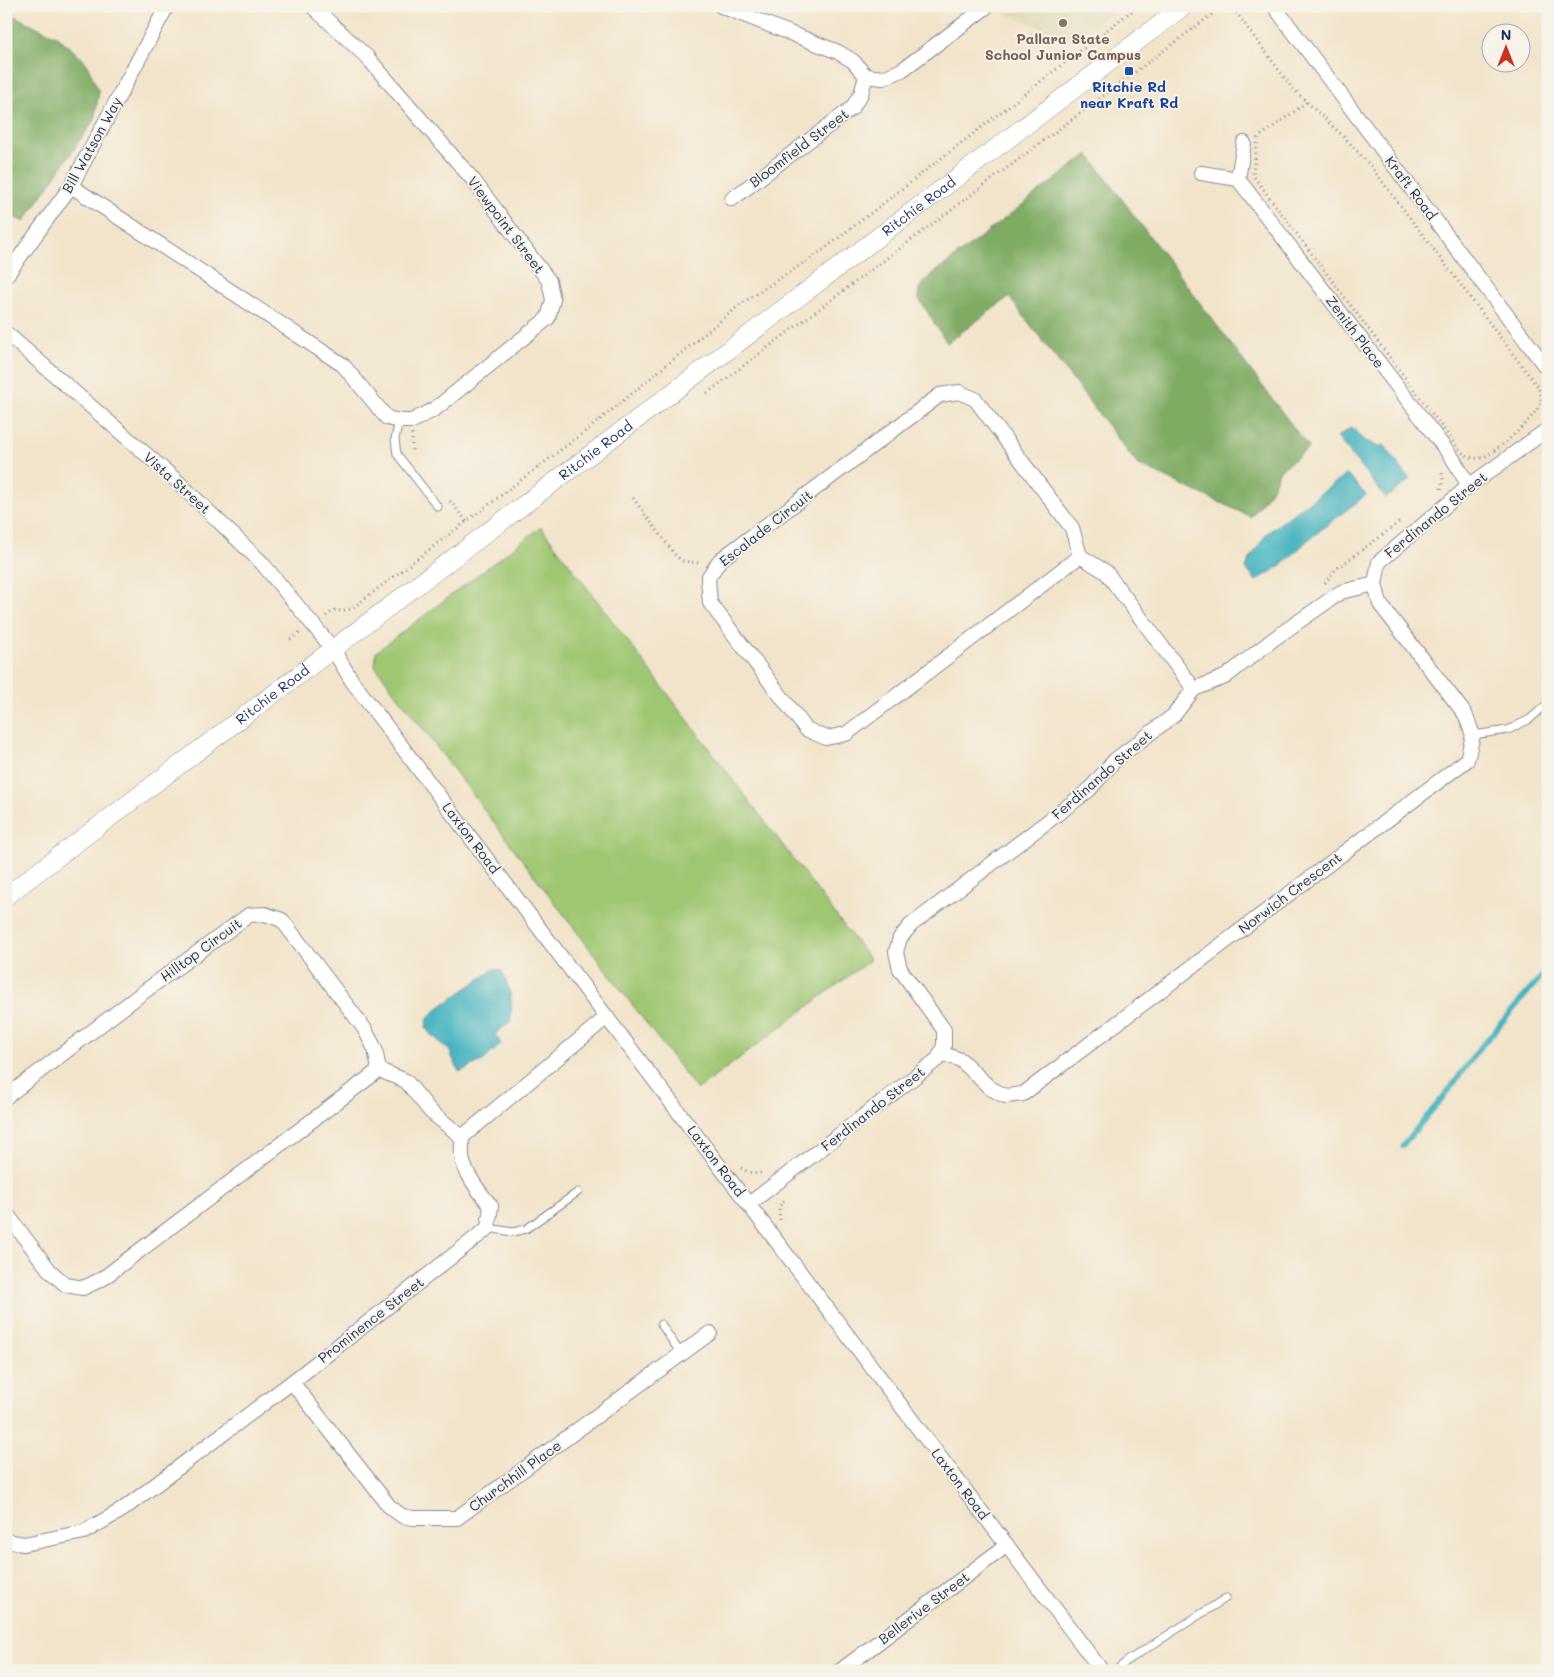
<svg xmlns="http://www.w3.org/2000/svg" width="1554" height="1677" viewBox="0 0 1554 1677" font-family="Mali,sans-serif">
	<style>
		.built { fill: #e0dcbb }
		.green { fill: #9fc671; stroke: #5d7a68 }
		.forest { fill: #7fab63; stroke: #4d6d60 }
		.water { fill: #46b4c1; stroke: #307290 }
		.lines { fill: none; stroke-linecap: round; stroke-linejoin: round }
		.stream { stroke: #46b4c1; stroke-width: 5.5 }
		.service-casing { stroke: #868a94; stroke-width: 9 }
		.minor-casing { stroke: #868a94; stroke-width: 16 }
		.tertiary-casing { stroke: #868a94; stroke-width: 19 }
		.path { stroke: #868a94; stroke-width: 3; stroke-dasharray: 1 4; stroke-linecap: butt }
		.service { stroke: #fff; stroke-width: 7 }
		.minor { stroke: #fff; stroke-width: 14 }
		.tertiary { stroke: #fff; stroke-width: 18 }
		.education-dot { fill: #8d6e63; stroke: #f7f3e8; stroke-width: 2 }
		.transit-dot { fill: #1a4fb4; stroke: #f7f3e8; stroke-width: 2 }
		.labels { text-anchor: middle; stroke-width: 4; stroke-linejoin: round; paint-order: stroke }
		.education-label { font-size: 14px; font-weight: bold; fill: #785e54; stroke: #f7f3e8 }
		.transit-label { font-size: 14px; font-weight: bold; fill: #164399; stroke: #f7f3e8 }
		.street-label { font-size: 14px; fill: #1b2f5e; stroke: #f7f3e8 }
	</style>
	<rect width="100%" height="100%" fill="#f7f3e8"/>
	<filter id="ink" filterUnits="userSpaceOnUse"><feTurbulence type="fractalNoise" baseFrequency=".02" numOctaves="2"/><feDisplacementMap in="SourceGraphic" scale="10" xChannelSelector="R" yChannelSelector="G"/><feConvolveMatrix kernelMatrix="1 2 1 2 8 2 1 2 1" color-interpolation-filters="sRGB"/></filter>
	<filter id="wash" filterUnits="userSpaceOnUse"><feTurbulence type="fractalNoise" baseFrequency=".0096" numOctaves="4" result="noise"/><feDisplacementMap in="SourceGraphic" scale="20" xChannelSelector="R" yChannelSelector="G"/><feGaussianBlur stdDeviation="1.12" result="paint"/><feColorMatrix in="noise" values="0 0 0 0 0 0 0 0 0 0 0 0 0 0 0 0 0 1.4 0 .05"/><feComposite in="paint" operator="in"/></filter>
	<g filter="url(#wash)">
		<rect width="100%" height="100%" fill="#f2e4ca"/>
		<!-- built -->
		<polygon class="built" points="988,6 1120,6 1072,40"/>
		<!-- green -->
		<polygon class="green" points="541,527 870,960 697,1090 375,666 376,652"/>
		<!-- forest -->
		<g class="forest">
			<polygon points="6,6 9,6 16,17 58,37 86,62 99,92 94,120 24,222 6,213"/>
			<polygon points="1088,154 1309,448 1280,470 1271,490 1251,517 1137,464 1009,297 947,343 919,299 919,289 924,281"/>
		</g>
		<!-- water -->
		<g class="water">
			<polygon points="1352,427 1362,439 1379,447 1384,445 1410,480 1386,498 1337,437"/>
			<polygon points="1347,474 1366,495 1309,539 1282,565 1256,581 1246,569 1248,562 1267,533"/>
			<path d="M 494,969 L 501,970 C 510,986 514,1004 510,1022 L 495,1034 L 501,1044 L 484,1060 L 459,1072 L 449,1050 L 433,1036 L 426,1027 L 428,1018 L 437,1009 Z"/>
		</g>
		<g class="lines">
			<!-- stream -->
			<polyline class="stream" points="1402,1146 1449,1090 1478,1050 1548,969"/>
		</g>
	</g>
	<g filter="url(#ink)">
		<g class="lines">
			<defs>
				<g id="service">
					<polyline points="399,421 395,439 397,454 438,507"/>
					<polyline points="1473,735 1508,730 1530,719 1548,703"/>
					<polyline points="488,1228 513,1232 526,1229 578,1192"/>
					<polyline points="661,1324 681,1354"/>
					<polyline points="1115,1671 1127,1661 1226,1598"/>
				</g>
				<g id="minor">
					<polyline points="721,6 838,52 853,61 866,76 861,94 852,108 732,199"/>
					<polyline points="1274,6 1548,370"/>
					<polyline points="866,76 883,78 902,70 985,8"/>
					<polyline points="1201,173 1238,179 1453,459 1469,486"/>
					<polyline points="1238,179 1244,143"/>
					<polyline points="71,186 343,365 387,418 399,421 412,421 435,409 548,318 553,300 549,281 474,181 367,57 312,6"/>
					<polyline points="6,276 71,186 167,6"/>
					<polyline points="6,333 177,481 262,563 333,649 352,681 1102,1671"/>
					<polyline points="1080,556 846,734 826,738 806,729 710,603 708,578 720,560 940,395 959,392 975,399 1072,528 1080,556 1106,572 1194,689"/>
					<polyline points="941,1053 961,1060 990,1088 1005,1096 1023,1094 1467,760 1473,735 1465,714 1380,604 1375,584"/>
					<polyline points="379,1070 406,1081 431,1112 462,1137"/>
					<polyline points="6,1097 141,994 249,915 265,914 282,920 364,1028 375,1049 379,1070"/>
					<polyline points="749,1204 938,1059 944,1046 944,1030 900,969 896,952 900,938 911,925 1089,790 1115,760 1174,715 1194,689 1225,677 1275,638 1341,592 1375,584 1379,562 1469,486 1548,429"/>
					<polyline points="6,1213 50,1271 66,1285 83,1288 102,1279 379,1070"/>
					<polyline points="292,1382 389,1506 402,1516 413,1518 457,1518 710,1333"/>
					<path d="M 6,1541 L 24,1544 L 84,1532 L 122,1510 L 292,1382 L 488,1228 L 491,1206 C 480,1193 468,1178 463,1162 C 461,1154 462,1145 462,1137 L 607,1017"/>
					<polyline points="840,1671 1007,1545"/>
				</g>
				<g id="tertiary">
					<path id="s1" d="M 6,896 L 1184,6"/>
				</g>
			</defs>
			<!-- service casing -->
			<use href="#service" class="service-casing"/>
			<!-- minor casing -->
			<use href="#minor" class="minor-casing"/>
			<!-- tertiary casing -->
			<use href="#tertiary" class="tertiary-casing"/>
			<!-- path -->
			<g class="path">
				<path d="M 1307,102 L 1343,136 L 1369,164 L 1538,387 C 1540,392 1542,397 1540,403 C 1537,416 1494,456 1480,458 C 1472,459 1467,456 1461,452 L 1254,177 L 1253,171 L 1258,138 Z"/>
				<polyline points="707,393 1222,7 1228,6 1235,11 1293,89 1307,102"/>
				<polyline points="412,434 412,453"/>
				<polyline points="1441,489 1443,480 1442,473"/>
				<polyline points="633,498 676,556 683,561 699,563"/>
				<polyline points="450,501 467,522"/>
				<polyline points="1325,583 1336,569 1401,521"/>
				<polyline points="326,616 335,610 341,611 351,609 591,427 741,304 823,250 1138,6"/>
				<polyline points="290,639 300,633"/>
				<path d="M 741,1168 C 748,1173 755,1175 763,1172"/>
				<polyline points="780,1220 779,1208 785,1198"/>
			</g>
			<!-- service -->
			<use href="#service" class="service"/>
			<!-- minor -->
			<use href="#minor" class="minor"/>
			<!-- tertiary -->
			<use href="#tertiary" class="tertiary"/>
		</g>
	</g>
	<!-- markers -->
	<circle class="education-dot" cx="1063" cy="23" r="5"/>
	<rect class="transit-dot" x="1124" y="66" width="10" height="10" rx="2.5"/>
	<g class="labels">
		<!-- education labels -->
		<g class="education-label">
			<text x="1063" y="44">Pallara State<tspan x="1063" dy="16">School Junior Campus</tspan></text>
		</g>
		<!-- transit labels -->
		<g class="transit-label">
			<text x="1129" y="92">Ritchie Rd<tspan x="1129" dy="16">near Kraft Rd</tspan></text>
		</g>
		<!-- street labels -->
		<g class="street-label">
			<text transform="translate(92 145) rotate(-61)" y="5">Bill Watson Way</text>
			<text transform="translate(799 148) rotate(-37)" y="5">Bloomfield Street</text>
			<text transform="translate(1411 188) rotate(53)" y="5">Kraft Road</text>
			<text dy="5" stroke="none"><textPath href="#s1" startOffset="1144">Ritchie Road</textPath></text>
			<text transform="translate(506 225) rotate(53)" y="5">Viewpoint Street</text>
			<text transform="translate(1355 332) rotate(53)" y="5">Zenith Place</text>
			<text dy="5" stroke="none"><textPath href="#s1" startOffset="739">Ritchie Road</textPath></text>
			<text transform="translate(177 483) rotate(42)" y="5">Vista Street</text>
			<text transform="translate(1436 515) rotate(-39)" y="5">Ferdinando Street</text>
			<text transform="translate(766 528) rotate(-38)" y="5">Escalade Circuit</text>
			<text dy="5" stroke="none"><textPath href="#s1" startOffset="334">Ritchie Road</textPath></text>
			<text transform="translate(1102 775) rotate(-41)" y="5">Ferdinando Street</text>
			<text transform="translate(471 838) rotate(53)" y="5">Laxton Road</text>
			<text transform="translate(1290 893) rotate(-37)" y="5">Norwich Crescent</text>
			<text transform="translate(201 950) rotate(-36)" y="5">Hilltop Circuit</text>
			<text transform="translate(873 1109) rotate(-38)" y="5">Ferdinando Street</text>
			<text transform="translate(716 1161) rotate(53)" y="5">Laxton Road</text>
			<text transform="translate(371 1320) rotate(-38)" y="5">Prominence Street</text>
			<text transform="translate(515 1476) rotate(-36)" y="5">Churchhill Place</text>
			<text transform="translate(960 1484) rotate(53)" y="5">Laxton Road</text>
			<text transform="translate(924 1608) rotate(-37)" y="5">Bellerive Street</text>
		</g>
	</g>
	<!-- margin -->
	<rect width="1554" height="1677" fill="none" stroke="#f7f3e8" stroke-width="25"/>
	<!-- north arrow -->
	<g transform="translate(1506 48)"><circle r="24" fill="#f7f3e8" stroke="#9fa5b1"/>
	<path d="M0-4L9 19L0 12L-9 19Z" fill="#c8321e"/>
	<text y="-8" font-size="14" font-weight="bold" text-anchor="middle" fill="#1b2f5e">N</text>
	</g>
</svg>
